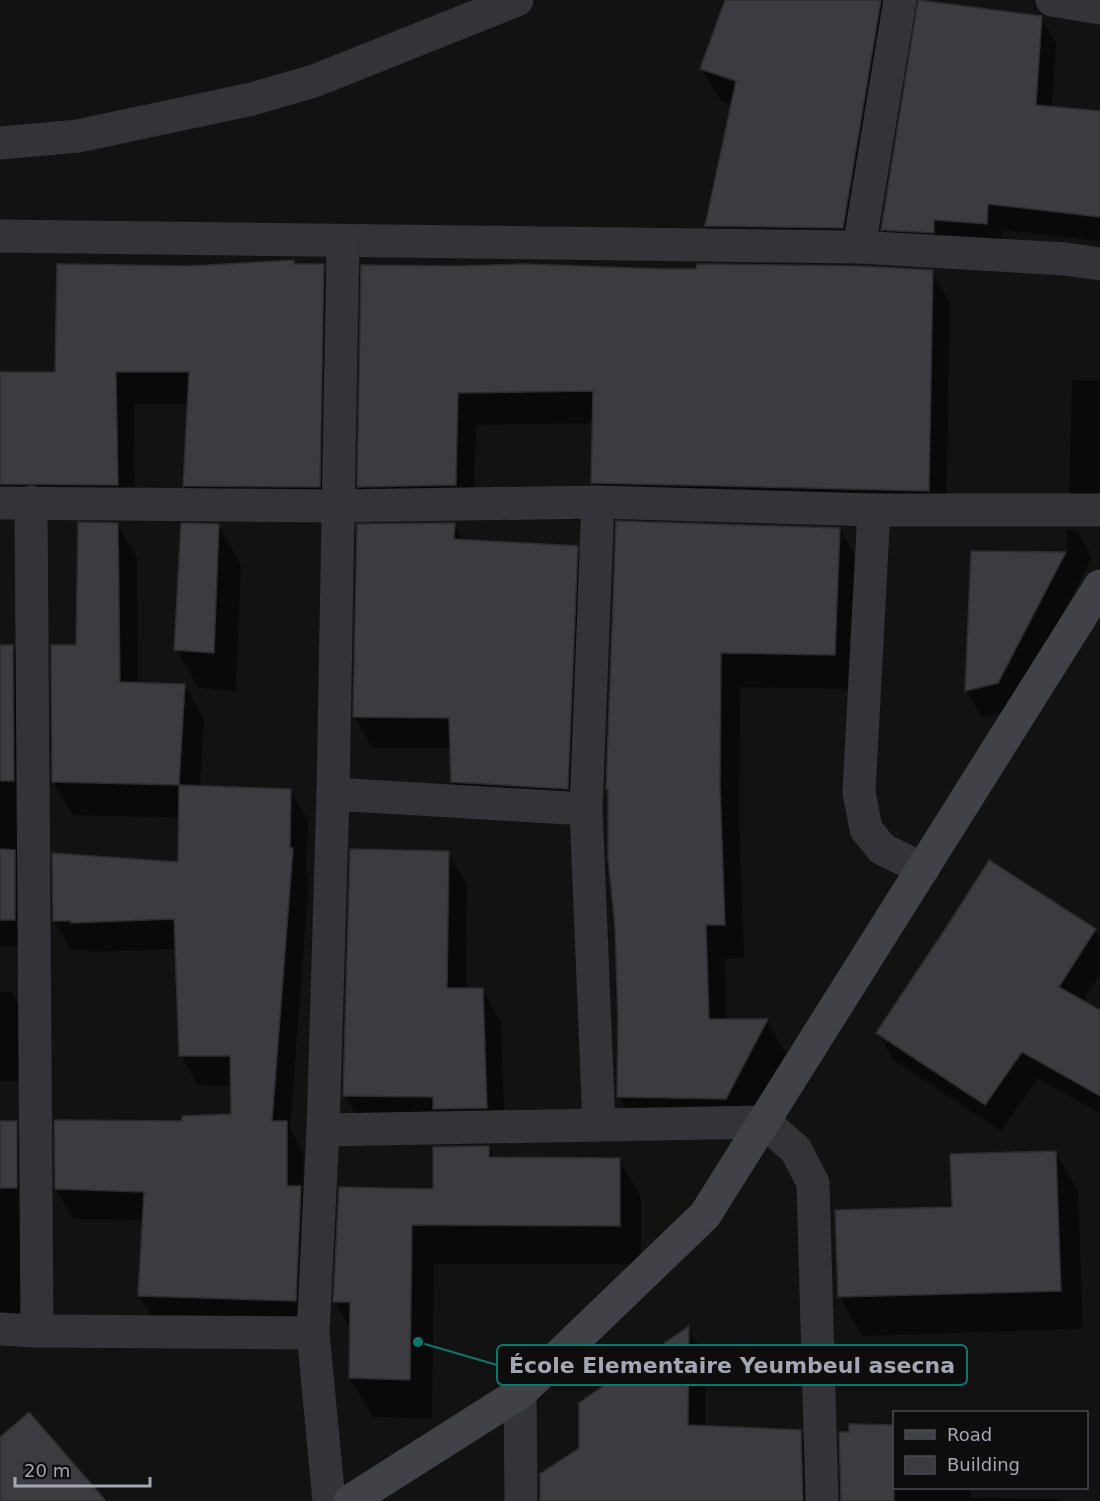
<svg xmlns="http://www.w3.org/2000/svg" width="1100" height="1501" viewBox="0 0 1100 1501" font-family="'DejaVu Sans',sans-serif">
	<style>
		.shadow { fill: #0007 }
		.building { fill: #3c3c40; stroke: #2c2c2f; stroke-width: 1.5 }
		.lines { fill: none; stroke-linecap: round; stroke-linejoin: round }
		.street { stroke: #333338; stroke-width: 33 }
		.secondary { stroke: #414248; stroke-width: 33 }
		.leader { fill: none; stroke: #0f766e; stroke-width: 2 }
		.callout-dot { fill: #0f766e; stroke: #0d0d0e; stroke-width: 2 }
		.callout { fill: #0d0d0e; stroke: #0f766e; stroke-width: 2 }
		.callout-label { font-size: 22px; text-anchor: middle; font-weight: bold; fill: #a4a6b3 }
	</style>
	<rect width="100%" height="100%" fill="#121213"/>
	<!-- shadow -->
	<g class="shadow">
		<polygon points="726,0 882,0 899,30 861,259 725,258 706,226 732,105 720,100 702,69"/>
		<polygon points="1041,17 1056,44 1052,108 1100,113 1100,241 1003,230 1002,250 898,256 882,229"/>
		<polygon points="323,266 341,298 337,519 203,518 184,486 189,404 134,404 135,517 0,515 0,374 56,374 190,267"/>
		<polygon points="363,266 697,271 932,272 950,304 946,523 611,515 593,483 594,423 476,425 473,517 377,519 359,487"/>
		<polygon points="1072,380 1100,381 1100,518 1084,518 1069,491"/>
		<polygon points="617,523 840,529 859,563 854,689 740,687 739,819 744,958 725,959 726,1021 767,1021 786,1054 746,1132 638,1130 618,1096 619,1019 609,792 607,789"/>
		<polygon points="117,524 137,558 138,684 184,685 204,719 200,788 291,791 308,821 306,875 309,879 290,1129 303,1152 303,1192 318,1217 312,1331 157,1326 140,1296 144,1220 73,1219 56,1189 184,1122 232,1115 232,1086 198,1085 181,1055 177,949 90,952 89,950 71,950 54,920 179,864 180,818 73,815 53,782 78,646"/>
		<polygon points="454,524 463,541 577,547 594,578 585,819 470,813 452,782 451,748 372,748 355,717"/>
		<polygon points="218,525 241,564 236,691 199,688 176,649"/>
		<polygon points="1067,530 1077,530 1092,557 1013,710 982,717 966,690 972,552 1067,553"/>
		<polygon points="0,646 12,646 28,673 30,947 0,947"/>
		<polygon points="448,852 467,885 466,990 482,990 501,1022 505,1140 364,1128 345,1096"/>
		<polygon points="1095,930 1100,939 1100,974 1082,1002 1100,1012 1100,1113 1038,1078 1001,1131 894,1060 878,1033"/>
		<polygon points="0,992 12,992 27,1019 27,1081 0,1081"/>
		<polygon points="16,1122 32,1150 28,1326 0,1326 0,1123"/>
		<polygon points="488,1147 494,1158 619,1159 641,1198 641,1264 434,1264 432,1419 373,1417 350,1378 351,1330 335,1302 435,1191"/>
		<polygon points="1056,1153 1078,1192 1083,1329 862,1336 839,1296 954,1208"/>
		<polygon points="688,1328 705,1358 705,1427 800,1432 818,1462 819,1501 541,1501 581,1448"/>
		<polygon points="851,1426 894,1426 894,1488 970,1488 970,1498 1058,1499 1059,1501 842,1501"/>
	</g>
	<!-- building -->
	<g class="building">
		<polygon points="725,0 881,0 843,228 705,226 736,81 700,69"/>
		<polygon points="918,0 1042,16 1036,105 1100,111 1100,217 988,204 987,224 934,220 934,233 881,230"/>
		<polygon points="294,260 294,264 324,264 320,487 183,486 189,372 116,372 118,485 0,484 0,372 55,372 57,264 190,266"/>
		<polygon points="524,264 664,269 696,269 697,264 858,266 933,270 929,491 591,483 593,391 458,393 456,485 357,487 361,265 456,266"/>
		<polygon points="616,521 840,528 835,655 721,653 720,784 725,925 706,925 709,1019 768,1019 726,1099 617,1097 618,1019 615,927 608,858 608,789 606,789"/>
		<polygon points="78,522 118,523 120,682 185,684 179,785 52,782 51,645 76,645"/>
		<polygon points="181,523 219,524 214,653 174,650"/>
		<polygon points="455,523 454,539 578,546 568,789 451,782 449,718 353,717 357,524"/>
		<polygon points="971,551 1066,552 998,683 965,691"/>
		<polygon points="0,645 13,645 14,781 0,781"/>
		<polygon points="179,785 291,789 290,848 293,848 272,1121 287,1121 287,1186 301,1186 296,1301 138,1296 144,1192 55,1189 54,1120 182,1121 182,1116 231,1114 230,1056 179,1056 174,919 71,923 71,921 53,921 52,853 178,862"/>
		<polygon points="0,849 15,850 15,920 0,920"/>
		<polygon points="350,849 449,851 447,988 483,988 487,1108 433,1109 433,1097 343,1096"/>
		<polygon points="989,860 1096,929 1059,987 1100,1010 1100,1096 1022,1052 985,1105 876,1033 951,920"/>
		<rect x="0" y="1121" width="17" height="67"/>
		<polygon points="489,1146 489,1157 620,1158 620,1226 412,1225 410,1380 349,1378 350,1302 333,1302 339,1187 433,1189 433,1147"/>
		<polygon points="1056,1151 1061,1291 838,1297 835,1210 952,1207 950,1154"/>
		<polygon points="689,1326 688,1425 801,1430 803,1501 540,1501 540,1474 579,1448 579,1403"/>
		<polygon points="29,1412 106,1501 0,1501 0,1437"/>
		<polygon points="849,1424 894,1425 894,1501 841,1501 839,1432 849,1432"/>
	</g>
	<g class="lines">
		<!-- street -->
		<g class="street">
			<polyline points="1052,0 1100,8"/>
			<polyline points="0,143 78,136 252,99 314,81 517,0"/>
			<polyline points="0,236 859,247 1065,259 1100,264"/>
			<polyline points="859,247 900,0"/>
			<polyline points="31,502 37,1331"/>
			<polyline points="598,502 586,809 599,1125"/>
			<polyline points="0,503 337,506 598,502 874,510 1100,510"/>
			<polyline points="874,510 859,792 866,829 882,849 923,869"/>
			<polyline points="333,794 586,809"/>
			<polyline points="323,1130 764,1122 796,1150 813,1183 822,1501"/>
			<polyline points="0,1329 37,1331 313,1333"/>
			<polyline points="520,1393 521,1501"/>
			<polyline points="329,1501 313,1333 323,1130 333,794 343,241"/>
		</g>
		<!-- secondary -->
		<polyline class="secondary" points="350,1501 520,1393 705,1215 1100,586"/>
	</g>
	<!-- callouts -->
	<path class="leader" d="M418 1342L497 1365"/>
	<circle class="callout-dot" cx="418" cy="1342" r="6"/>
	<rect class="callout" x="497" y="1345" width="470" height="40" rx="6"/>
	<g class="callout-label">
		<text x="732" y="1373">École Elementaire Yeumbeul asecna</text>
	</g>
	<!-- legend -->
	<rect x="893" y="1411" width="195" height="78" fill="#0d0d0e" stroke="#494a50" stroke-width="1.5"/>
	<rect x="905" y="1430" width="30" height="9" fill="#414248" stroke="#494a50" stroke-width="1.5"/>
	<text x="947" y="1441" font-size="18" fill="#a4a6b3">Road</text>
	<rect x="905" y="1456" width="30" height="18" fill="#3c3c40" stroke="#494a50" stroke-width="1.5"/>
	<text x="947" y="1471" font-size="18" fill="#a4a6b3">Building</text>
	<!-- scale -->
	<path d="M15 1477v9h135v-9" fill="none" stroke="#a4a6b3" stroke-width="3"/>
	<text x="24" y="1477" font-size="18" fill="#a4a6b3" stroke="#0d0d0e" stroke-width="4.5" paint-order="stroke">20 m</text>
</svg>
